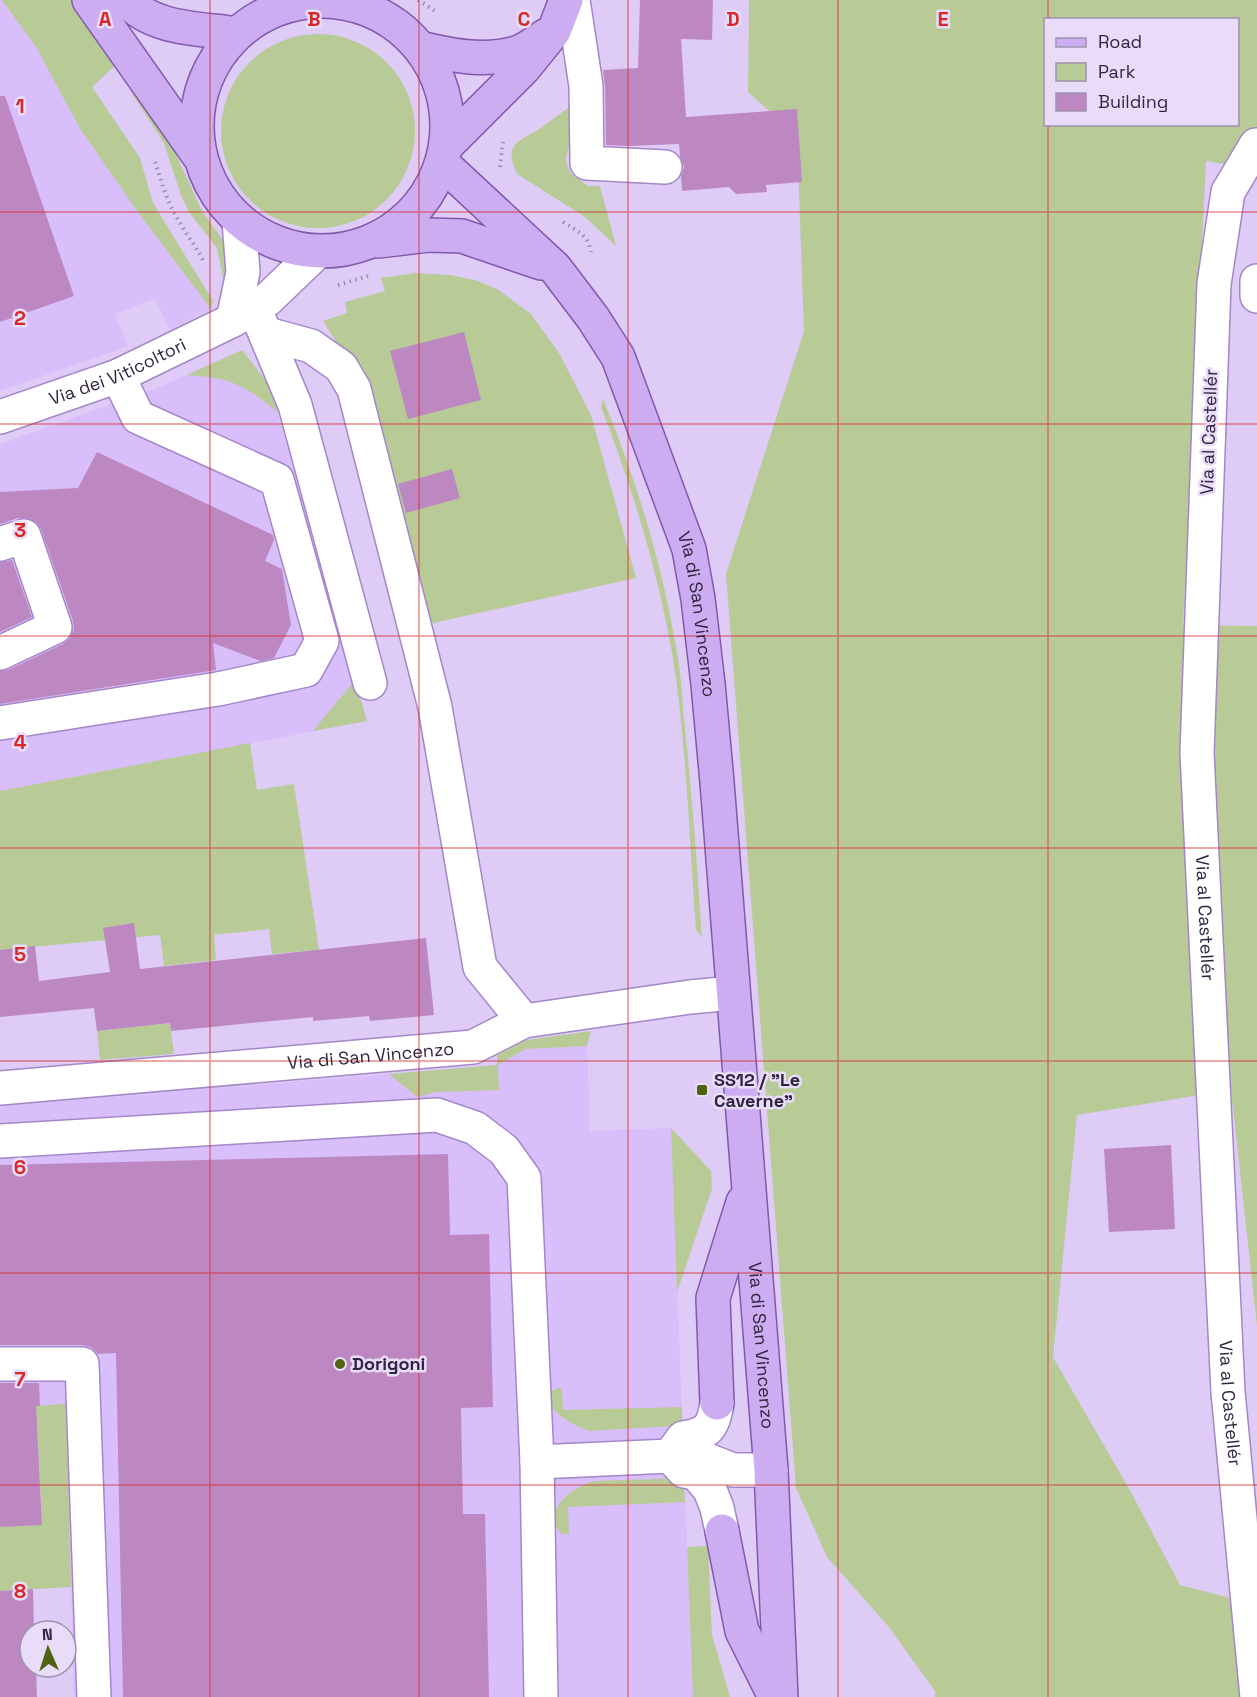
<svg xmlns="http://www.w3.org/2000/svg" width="1257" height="1697" viewBox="0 0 1257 1697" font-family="'Space Grotesk',sans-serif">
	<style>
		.built { fill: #d8befb }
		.green { fill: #b8cb97; fill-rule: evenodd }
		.building { fill: #bd88c1 }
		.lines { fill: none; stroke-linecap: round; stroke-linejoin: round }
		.minor-casing { stroke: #a487c8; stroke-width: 36 }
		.major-casing { stroke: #8159ac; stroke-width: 36 }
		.path { stroke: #9a8aae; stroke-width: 4; stroke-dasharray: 1.5 4.5; stroke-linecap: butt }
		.minor { stroke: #fff; stroke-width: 33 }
		.major { stroke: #cdadf1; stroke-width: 33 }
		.grid { fill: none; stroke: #d62828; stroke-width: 1.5; stroke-opacity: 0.55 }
		.poi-dot { fill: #4e6411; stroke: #e8dcf9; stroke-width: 2 }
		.labels { text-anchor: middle; stroke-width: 5; stroke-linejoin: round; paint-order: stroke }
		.street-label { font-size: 18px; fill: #30243e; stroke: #e8dcf9 }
		.poi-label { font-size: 18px; font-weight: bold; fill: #30243e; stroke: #e8dcf9; text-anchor: start }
		.grid-label { font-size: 20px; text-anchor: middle; font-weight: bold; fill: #d62828; stroke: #e8dcf9; stroke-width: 5; stroke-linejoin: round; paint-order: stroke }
	</style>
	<rect width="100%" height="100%" fill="#deccf6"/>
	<!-- built -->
	<g class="built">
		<polygon points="0,0 2,0 36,47 79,127 137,211 211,309 170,330 155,299 115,314 128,346 0,391"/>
		<polygon points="242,350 270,386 367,721 0,791 0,444 157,388"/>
		<polygon points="587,1046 590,1131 671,1128 693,1697 74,1697 66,1405 0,1408 0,1106 498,1065 526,1049"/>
	</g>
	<!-- green -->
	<g class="green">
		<polygon points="2,0 77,0 119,62 92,87 140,158 153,203 213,301 211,309 137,211 79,127 36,47"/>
		<path d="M 749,0 L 1257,0 L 1257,170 L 1206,161 L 1183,625 L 1257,626 L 1257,1326 L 1231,1090 L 1077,1115 L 1053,1357 L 1132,1494 L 1180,1585 L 1257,1605 L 1257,1697 L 935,1697 L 935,1691 L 888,1626 L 827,1557 L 796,1488 L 726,574 L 804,331 L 797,136 L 748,92 ZM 1046,20 L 1238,20 L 1238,124 L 1046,124 Z"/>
		<circle cx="318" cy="131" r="97"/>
		<polygon points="137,90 169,139 202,211 227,246 227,282 223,277 217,248 189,212 181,195 164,143 132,94"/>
		<path d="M 577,101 L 566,160 L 570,173 L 588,186 L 600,186 L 616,246 L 585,217 L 517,174 C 503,144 518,142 539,129 C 552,120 565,110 577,101 Z"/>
		<polygon points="416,273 450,275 475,280 497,289 531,314 559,353 591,415 636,578 429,624 371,397 323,321 347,313 345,302 385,291 381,278"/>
		<path d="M 242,350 L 270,386 L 277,412 C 243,384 232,378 187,375 Z"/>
		<path d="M 603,399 C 637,481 662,564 677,652 C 681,674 682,697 684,720 C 692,792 697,865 702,938 L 696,930 C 689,839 687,743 672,653 C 657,568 632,487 601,407 Z"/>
		<polygon points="355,680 367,721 313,731"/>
		<polygon points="250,743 257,790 294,784 319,950 272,954 269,929 214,935 216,960 164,966 160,935 0,950 0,791"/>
		<polygon points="170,1023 174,1054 100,1060 97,1031"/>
		<polygon points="591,1031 587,1046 526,1049 498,1065 499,1090 436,1092 417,1097 389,1074 497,1065 497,1055 527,1040"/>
		<polygon points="671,1128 711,1171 712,1189 677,1292"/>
		<path d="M 562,1388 L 563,1410 L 682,1407 L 682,1422 L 690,1425 L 589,1431 C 578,1427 542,1411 550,1394 C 552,1389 558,1388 562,1388 Z"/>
		<polygon points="66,1404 71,1587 0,1591 0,1527 42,1524 38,1439 0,1408"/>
		<path d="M 681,1478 L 684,1485 L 685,1502 L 568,1507 L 569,1534 L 562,1534 L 552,1523 C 554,1501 575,1486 595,1481 Z"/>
		<polygon points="708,1546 712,1635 730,1697 693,1697 687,1547"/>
	</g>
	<!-- building -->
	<g class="building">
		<polygon points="640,0 713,0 712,40 681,39 686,117 797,109 802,182 766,185 767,192 736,194 729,187 682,191 681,176 684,167 680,156 679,144 628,146 606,145 605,86 603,70 638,68"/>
		<polygon points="0,96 5,96 74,296 0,322"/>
		<polygon points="464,332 481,400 408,419 390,351"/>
		<polygon points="97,452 273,535 274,540 265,561 282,569 291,625 274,658 261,661 213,643 216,670 0,704 0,671 8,670 63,644 70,638 74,629 73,621 41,529 36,522 27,518 18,518 0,524 0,492 78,488"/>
		<polygon points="452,469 460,498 406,513 398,484"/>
		<polygon points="12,560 32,617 0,632 0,562"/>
		<polygon points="134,923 140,969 426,938 434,1015 370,1021 369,1016 313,1021 313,1017 171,1031 170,1023 97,1031 94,1008 0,1017 0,950 35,946 39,981 110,972 103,928"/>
		<polygon points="1171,1145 1175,1229 1109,1232 1104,1149"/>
		<polygon points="448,1154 450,1235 489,1234 493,1407 461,1408 463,1514 485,1514 489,1697 123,1697 116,1353 98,1354 91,1347 82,1345 0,1345 0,1165"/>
		<polygon points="0,1383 39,1383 40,1406 36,1406 42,1525 0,1527"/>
		<polygon points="33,1589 34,1631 30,1631 30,1667 36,1667 37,1697 0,1697 0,1591"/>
	</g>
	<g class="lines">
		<defs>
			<g id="minor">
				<polyline points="573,0 586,86 587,163 665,167"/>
				<path id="s1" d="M 1256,145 L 1228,192 L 1214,284 L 1197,753 L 1228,1392 L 1257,1697"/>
				<polyline points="1257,281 1257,296"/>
				<polyline points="254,307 295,405 370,683"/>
				<polyline points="233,320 243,272 239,221"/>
				<polyline points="267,334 311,346 341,367 354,389 435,707 480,967 524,1021"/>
				<path id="s2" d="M 0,417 L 118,376 L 233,320 L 268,299 L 317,252"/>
				<polyline points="0,544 24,536 55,627 0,653"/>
				<polyline points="0,723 218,689 306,670 322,641 277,480 138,417 118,376"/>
				<path id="s3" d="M 0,1088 L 473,1047 L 524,1021 L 690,997 L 733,993"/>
				<polyline points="0,1141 437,1115 475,1128 504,1150 524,1178 537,1462 541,1697"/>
				<polyline points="0,1364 82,1364 94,1697"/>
				<path d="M 670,1456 L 683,1438 C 708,1434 713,1428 717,1403"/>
				<polyline points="671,1457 684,1471 696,1473 710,1490 717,1508 722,1531"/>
				<polyline points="537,1462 670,1456 702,1458 733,1470 771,1470"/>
			</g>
			<g id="major">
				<polyline points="89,0 199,156"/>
				<path d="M 126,0 C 154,30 198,28 237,34"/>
				<circle cx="322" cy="126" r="125"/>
				<path d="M 424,49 C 454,56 486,62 516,53 C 526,50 536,42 545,36"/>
				<polyline points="449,143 524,68 554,31 566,0"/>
				<path id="s4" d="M 442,163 L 555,268 L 593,318 L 618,357 L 689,549 L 698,599 L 708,684 L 717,782 L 771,1470 L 781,1697"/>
				<polyline points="379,241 429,235 462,236 541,263"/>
				<polyline points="717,1403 713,1298 743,1202"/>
				<polyline points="722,1531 742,1631 775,1697"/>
			</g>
		</defs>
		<!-- minor casing -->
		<use href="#minor" class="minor-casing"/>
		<!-- major casing -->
		<use href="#major" class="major-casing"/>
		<!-- path -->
		<g class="path">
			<polyline points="418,0 435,11"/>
			<path d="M 155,162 C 161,180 166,199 176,216 C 184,232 196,246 204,262"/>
			<polyline points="500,167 503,142"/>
			<path d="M 563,222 C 577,231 588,234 591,252"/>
			<polyline points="338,285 368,276"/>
		</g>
		<!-- minor -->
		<use href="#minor" class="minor"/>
		<!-- major -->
		<use href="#major" class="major"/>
	</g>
	<!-- grid -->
	<path class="grid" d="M 210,0 L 210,1697M 419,0 L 419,1697M 628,0 L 628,1697M 838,0 L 838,1697M 1048,0 L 1048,20M 1048,124 L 1048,1697M 0,212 L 1257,212M 0,424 L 1257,424M 0,636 L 1257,636M 0,848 L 1257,848M 0,1061 L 1257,1061M 0,1273 L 1257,1273M 0,1485 L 1257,1485"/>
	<!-- markers -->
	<g class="poi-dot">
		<rect x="696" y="1084" width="12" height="12" rx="3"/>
		<circle cx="340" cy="1364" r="6"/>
	</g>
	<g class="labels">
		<!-- street labels -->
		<g class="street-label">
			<text dy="6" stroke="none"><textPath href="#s2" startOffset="126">Via dei Viticoltori</textPath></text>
			<text transform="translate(1209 432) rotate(-88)" y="6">Via al Castellér</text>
			<text dy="6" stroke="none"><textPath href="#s4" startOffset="534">Via di San Vincenzo</textPath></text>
			<text dy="6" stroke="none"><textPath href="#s1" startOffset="782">Via al Castellér</textPath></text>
			<text dy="6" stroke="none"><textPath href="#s3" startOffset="372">Via di San Vincenzo</textPath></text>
			<text dy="6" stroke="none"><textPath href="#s4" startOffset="1268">Via di San Vincenzo</textPath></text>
			<text dy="6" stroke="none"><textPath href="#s1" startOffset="1268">Via al Castellér</textPath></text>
		</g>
		<!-- poi labels -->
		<g class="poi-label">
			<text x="714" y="1086">SS12 / "Le<tspan x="714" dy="21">Caverne"</tspan></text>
			<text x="352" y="1370">Dorigoni</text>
		</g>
	</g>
	<g class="grid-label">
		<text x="105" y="26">A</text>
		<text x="314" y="26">B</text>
		<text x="524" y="26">C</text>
		<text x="733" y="26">D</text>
		<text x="943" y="26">E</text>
		<text x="20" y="113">1</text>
		<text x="20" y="325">2</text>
		<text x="20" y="537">3</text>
		<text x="20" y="749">4</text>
		<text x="20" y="961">5</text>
		<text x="20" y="1174">6</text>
		<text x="20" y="1386">7</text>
		<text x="20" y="1598">8</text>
	</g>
	<!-- legend -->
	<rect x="1044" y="18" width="195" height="108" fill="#e8dcf9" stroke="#9e92ae" stroke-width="1.5"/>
	<rect x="1056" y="38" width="30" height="9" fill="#cdadf1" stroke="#9e92ae" stroke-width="1.5"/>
	<text x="1098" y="48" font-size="18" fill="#30243e">Road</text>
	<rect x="1056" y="63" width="30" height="18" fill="#b8cb97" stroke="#9e92ae" stroke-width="1.5"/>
	<text x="1098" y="78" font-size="18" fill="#30243e">Park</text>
	<rect x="1056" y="93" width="30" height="18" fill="#bd88c1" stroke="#9e92ae" stroke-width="1.5"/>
	<text x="1098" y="108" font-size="18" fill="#30243e">Building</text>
	<!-- north arrow -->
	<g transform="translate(48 1649) rotate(357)"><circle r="28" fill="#e8dcf9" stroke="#9e92ae" stroke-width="1.5"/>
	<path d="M0-4.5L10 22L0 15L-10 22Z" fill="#4e6411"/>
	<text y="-9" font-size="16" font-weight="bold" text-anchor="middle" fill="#30243e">N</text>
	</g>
</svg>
